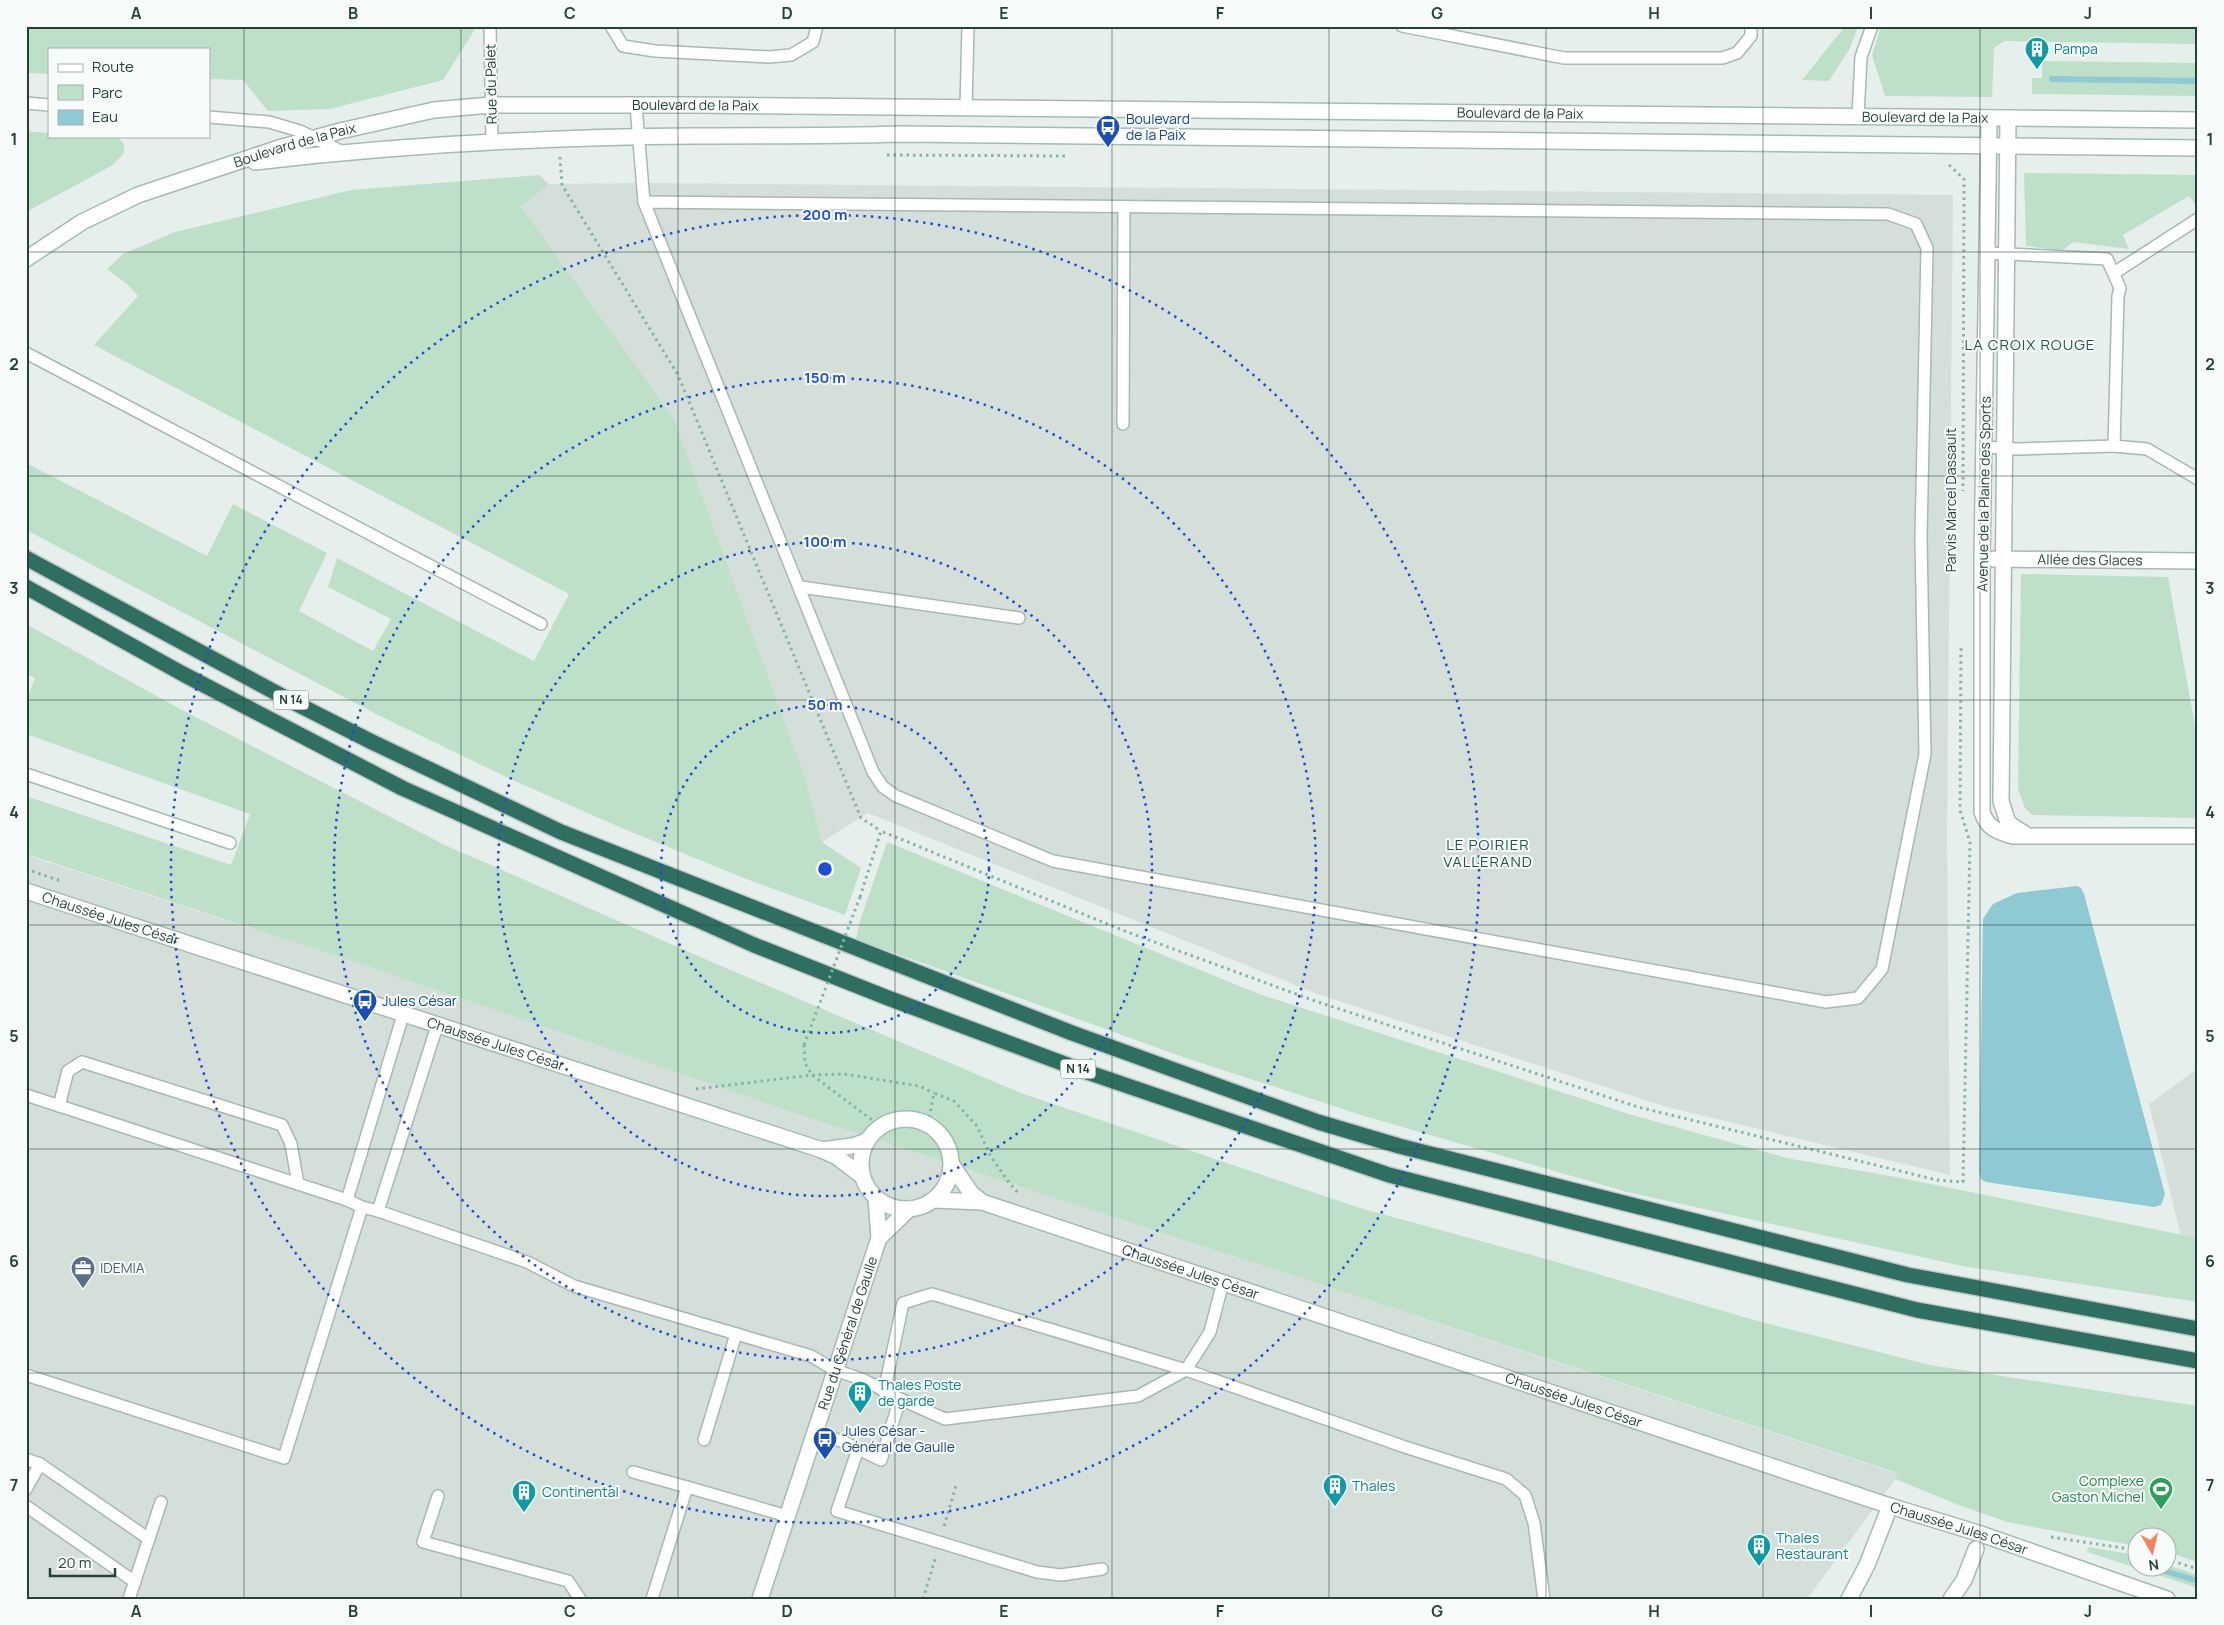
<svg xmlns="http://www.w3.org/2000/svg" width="2224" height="1625" viewBox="0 0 2224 1625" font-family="Manrope,sans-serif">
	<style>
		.built { fill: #d4dfda }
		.green { fill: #bfe0c8 }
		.water { fill: #8ec9d4 }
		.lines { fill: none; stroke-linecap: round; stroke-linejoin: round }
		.stream { stroke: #8ec9d4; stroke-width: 6 }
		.lane-casing { stroke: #a8b8b2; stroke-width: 14 }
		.street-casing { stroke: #a8b8b2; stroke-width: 18 }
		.secondary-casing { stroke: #a4bbb3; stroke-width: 18 }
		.highway-casing { stroke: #c2cac8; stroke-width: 18 }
		.path { stroke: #86b3a5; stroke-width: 3; stroke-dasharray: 2.5 4; stroke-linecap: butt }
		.lane { stroke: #fff; stroke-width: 11 }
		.street { stroke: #fff; stroke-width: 15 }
		.secondary { stroke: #fff; stroke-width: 15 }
		.highway { stroke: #2f6f62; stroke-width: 15 }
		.path-bridge { stroke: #86b3a5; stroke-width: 3; stroke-dasharray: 2.5 4; stroke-linecap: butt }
		.grid { fill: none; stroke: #24423a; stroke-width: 1; stroke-opacity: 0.55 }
		.ring { fill: none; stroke: #1d4ed8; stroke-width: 2.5; stroke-dasharray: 2.5 5 }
		.labels { text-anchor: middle; stroke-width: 4; stroke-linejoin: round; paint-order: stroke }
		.shield { fill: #f7fbf9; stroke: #637a73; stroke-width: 1 }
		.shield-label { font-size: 12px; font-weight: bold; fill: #24423a }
		.culture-label { font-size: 14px; fill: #0d838f; stroke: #f7fbf9; text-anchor: start }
		.street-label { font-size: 14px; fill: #24423a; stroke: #f7fbf9 }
		.transit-label { font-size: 14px; fill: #164399; stroke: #f7fbf9; text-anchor: start }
		.service-label { font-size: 14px; fill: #4e5e75; stroke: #f7fbf9; text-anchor: start }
		.leisure-label { font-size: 14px; fill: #27864d; stroke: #f7fbf9; text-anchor: end }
		.neighbourhood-label { font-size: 15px; letter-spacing: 1px; fill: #1f5548; stroke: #f7fbf9 }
		.centre { fill: #1d4ed8; stroke: #f7fbf9; stroke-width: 2.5 }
		.ring-label { font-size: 15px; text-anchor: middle; font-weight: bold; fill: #1d4ed8; stroke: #f7fbf9; stroke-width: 4; stroke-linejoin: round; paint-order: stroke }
		.neatline { fill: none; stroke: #24423a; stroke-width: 2 }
		.grid-label { font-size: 16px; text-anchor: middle; font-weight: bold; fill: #24423a }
	</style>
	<rect width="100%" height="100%" fill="#e6efeb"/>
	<!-- built -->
	<g class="built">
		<polygon points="642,183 1953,195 1947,836 1950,1175 1667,1107 1320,995 868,813 822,842 805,778 521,207 549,184"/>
		<polygon points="26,855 370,967 800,1115 1899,1474 1807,1599 26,1599"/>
		<polygon points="2198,1068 2198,1238 2181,1236 2149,1104"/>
	</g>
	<!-- green -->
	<g class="green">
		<polygon points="26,26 477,26 443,80 330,109 268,111 243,80 209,79 209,49 49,49 49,74 26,73"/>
		<polygon points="1842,26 1858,26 1850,48 1829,81 1802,80 1842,30"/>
		<polygon points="1881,26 2198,26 2198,44 2004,41 1994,48 1992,97 1885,96 1872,55"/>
		<polygon points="2042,61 2198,63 2198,96 2032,94 2032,78 2042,78"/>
		<polygon points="26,131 49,133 49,136 118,137 124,144 124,153 113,165 26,212"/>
		<polygon points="2024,173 2198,175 2198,208 2189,196 2123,235 2129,249 2073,242 2062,251 2026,246"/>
		<polygon points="539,175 549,184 521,207 674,419 805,778 822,842 861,868 845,915 741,877 617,826 506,777 378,715 26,530 26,463 207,556 233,504 327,553 299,611 373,651 391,619 328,587 337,558 534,661 569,594 94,345 138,296 127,284 107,269 123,254 175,232 351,190"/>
		<polygon points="2021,574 2168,577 2198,742 2198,818 2032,815 2025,808 2018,789"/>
		<polygon points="26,624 180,709 447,846 721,966 1021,1093 1360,1208 1550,1260 1754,1320 1930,1365 2198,1406 2198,1562 2167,1552 2166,1538 2136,1538 2136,1546 2007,1522 1956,1504 1895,1479 1898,1473 800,1115 370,967 26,854 26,796 231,865 250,814 26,734 26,701 35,678 26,674"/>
		<polygon points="887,842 1259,994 1632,1115 1787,1158 1896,1177 2198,1238 2198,1302 1962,1266 1627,1192 1361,1115 1183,1057 856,939 860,921"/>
		<polygon points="2088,1547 2136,1555 2136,1568 2166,1568 2167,1565 2198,1575 2198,1588 2087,1552"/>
	</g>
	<!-- water -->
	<polygon class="water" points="2077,886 2081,888 2084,894 2165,1194 2161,1205 2154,1207 1986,1182 1981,1179 1979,1173 1983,919 1993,904 2017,893"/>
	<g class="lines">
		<!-- stream -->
		<g class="stream">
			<polyline points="2052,79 2198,81"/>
			<polyline points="2155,1568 2198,1581"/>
		</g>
		<defs>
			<g id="lane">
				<polyline points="490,26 492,142"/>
				<polyline points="611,26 623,46 655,51 769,57 791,55 813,42 817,26"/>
				<polyline points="1402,26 1564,58 1722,58 1737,53 1751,36 1751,26"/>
				<polyline points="26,103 49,105"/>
				<polyline points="636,106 644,202"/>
				<polyline points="966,108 968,26"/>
				<polyline points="1858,116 1861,57 1872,26"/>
				<polyline points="209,117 269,122 300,131 345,153"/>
				<path d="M 644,202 L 1888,214 L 1916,224 L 1927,248 L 1921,538 L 1925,754 L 1882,969 L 1858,998 L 1826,1002 L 1053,861 L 896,796 L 883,787 L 873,772 C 798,581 719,393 644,202 Z"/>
				<polyline points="2114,273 2198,219"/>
				<polyline points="26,353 541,624"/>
				<polyline points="1123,424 1124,207"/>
				<polyline points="2114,446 2147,449 2198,479"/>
				<polyline points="1984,447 2017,449 2114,446 2118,296 2120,288 2107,259 1987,253"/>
				<polyline points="801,587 1019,618"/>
				<polyline points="26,774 230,843"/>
				<polyline points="403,1015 347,1200 362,1207 378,1211 437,1026"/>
				<polyline points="26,1095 347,1200"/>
				<polyline points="59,1106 68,1071 82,1062 282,1125 291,1144 298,1184"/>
				<polyline points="378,1211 527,1262 574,1286 811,1356 835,1370 864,1380 900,1399 881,1460 844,1442 814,1432"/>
				<polyline points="26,1375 284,1458 362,1207"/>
				<polyline points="884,1392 903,1303 932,1294 1186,1370 1405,1447 1506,1479 1525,1495 1534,1523 1544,1599"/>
				<polyline points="900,1399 945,1419 1138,1396 1186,1370 1210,1332 1223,1282"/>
				<polyline points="704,1440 736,1334"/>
				<polyline points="858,1449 837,1511 1037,1572 1061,1575 1102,1569"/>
				<polyline points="26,1459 40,1464"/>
				<polyline points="633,1472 687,1487"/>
				<polyline points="26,1489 40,1464 149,1539"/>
				<polyline points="438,1496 423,1542 568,1581 580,1599"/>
				<polyline points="26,1506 135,1582"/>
				<polyline points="129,1599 161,1502"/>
				<polyline points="652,1599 687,1487 787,1516"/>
			</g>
			<g id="street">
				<path d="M 1989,118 L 1982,559 L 1982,812 C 1987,828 1998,832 2013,836 L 2198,836"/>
				<polyline points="2008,118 2001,801 2008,823 2025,834"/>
				<path id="s1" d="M 1994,559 L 2198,561"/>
				<polyline points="1951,1599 1964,1580 1976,1549"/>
			</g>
			<g id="secondary">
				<path d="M 255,162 C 401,145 548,137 694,136 C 763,136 833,136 902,134 L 2198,148"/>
				<path id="s2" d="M 26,259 L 82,222 L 138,195 L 279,148 L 340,131 L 434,110 L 491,105 L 694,105 L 2198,120"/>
				<path id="s3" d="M 26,891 L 822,1150 L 837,1157 L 862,1176"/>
				<circle cx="906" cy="1164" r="45"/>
				<polyline points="822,1150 852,1146 867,1141"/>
				<polyline points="952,1165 971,1193 982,1202"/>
				<path id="s4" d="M 934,1200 L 982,1202 L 1890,1506 L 1981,1534 L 2167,1599"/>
				<polyline points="879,1238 909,1209"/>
				<path id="s5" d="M 760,1599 L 879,1238 L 876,1198"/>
				<polyline points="1849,1599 1867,1565 1890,1506"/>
			</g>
			<g id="highway">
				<polyline points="26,558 295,703 372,742 561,832 1072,1033 1318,1122 1399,1146 1908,1275 2198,1329"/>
				<polyline points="26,587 183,674 402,788 754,945 888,998 1078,1069 1389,1175 1917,1310 2198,1361"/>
			</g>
		</defs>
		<!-- lane casing -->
		<use href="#lane" class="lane-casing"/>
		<!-- street casing -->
		<use href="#street" class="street-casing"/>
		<!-- secondary casing -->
		<use href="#secondary" class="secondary-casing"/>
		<!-- highway casing -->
		<use href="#highway" class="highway-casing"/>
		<!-- path -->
		<g class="path">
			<polyline points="887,155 1068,156"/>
			<polyline points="560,157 562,185 678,375 861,818 881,831"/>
			<polyline points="1949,165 1964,179 1963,491"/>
			<polyline points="26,869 61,881"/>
			<polyline points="860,897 881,831 1122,930 1315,1001 1638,1107 1937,1180 1963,1182 1970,842 1960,810 1961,645"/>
			<polyline points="804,1045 805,1063 812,1075 876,1123"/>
			<polyline points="696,1089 812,1075 844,1074 919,1086 934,1093"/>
			<polyline points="928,1124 934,1093 954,1101 977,1126 990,1155 1007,1180 1019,1194"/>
			<polyline points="944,1526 956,1486"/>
			<polyline points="2051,1537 2136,1550"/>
			<polyline points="2166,1559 2198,1569"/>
			<polyline points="923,1599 936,1556"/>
		</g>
		<!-- lane -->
		<use href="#lane" class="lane"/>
		<!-- street -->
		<use href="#street" class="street"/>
		<!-- secondary -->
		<use href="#secondary" class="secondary"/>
		<!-- highway -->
		<use href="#highway" class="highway"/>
		<!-- path-bridge -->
		<polyline class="path-bridge" points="804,1045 860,897"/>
	</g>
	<!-- grid -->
	<path class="grid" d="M 244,26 L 244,1599M 461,26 L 461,1599M 678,26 L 678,1599M 895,26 L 895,1599M 1112,26 L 1112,1599M 1329,26 L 1329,1599M 1546,26 L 1546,1599M 1763,26 L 1763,1599M 1980,26 L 1980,1599M 26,252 L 2198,252M 26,476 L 2198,476M 26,700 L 2198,700M 26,925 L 2198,925M 26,1149 L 2198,1149M 26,1373 L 2198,1373"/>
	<!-- distance rings -->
	<g class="ring">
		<circle cx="825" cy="869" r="164"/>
		<circle cx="825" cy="869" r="327"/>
		<circle cx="825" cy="869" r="491"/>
		<circle cx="825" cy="869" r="654"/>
	</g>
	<!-- icons -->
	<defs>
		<symbol id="building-pin" viewBox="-11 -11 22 30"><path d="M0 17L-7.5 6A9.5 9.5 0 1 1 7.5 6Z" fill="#0f9aa8" stroke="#f7fbf9"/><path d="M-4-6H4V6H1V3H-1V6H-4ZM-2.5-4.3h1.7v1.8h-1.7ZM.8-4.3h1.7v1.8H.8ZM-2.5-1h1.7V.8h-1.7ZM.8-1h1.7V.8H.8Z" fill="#fff"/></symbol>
		<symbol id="bus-pin" viewBox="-11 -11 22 30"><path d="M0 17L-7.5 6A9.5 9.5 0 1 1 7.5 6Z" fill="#1a4fb4" stroke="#f7fbf9"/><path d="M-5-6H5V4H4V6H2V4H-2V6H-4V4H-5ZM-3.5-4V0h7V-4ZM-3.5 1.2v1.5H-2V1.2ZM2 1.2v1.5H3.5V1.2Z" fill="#fff"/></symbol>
		<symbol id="office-pin" viewBox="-11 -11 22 30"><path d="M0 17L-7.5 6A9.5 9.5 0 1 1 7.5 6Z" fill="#5c6f8a" stroke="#f7fbf9"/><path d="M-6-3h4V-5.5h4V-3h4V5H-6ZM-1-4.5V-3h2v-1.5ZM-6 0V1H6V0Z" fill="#fff"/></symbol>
		<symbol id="stadium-pin" viewBox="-11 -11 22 30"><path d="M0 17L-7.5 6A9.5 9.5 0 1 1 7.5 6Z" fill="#2e9e5b" stroke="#f7fbf9"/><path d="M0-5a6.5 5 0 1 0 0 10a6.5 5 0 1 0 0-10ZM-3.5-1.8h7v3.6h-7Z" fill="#fff"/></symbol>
	</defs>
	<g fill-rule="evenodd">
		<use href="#building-pin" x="2023" y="35" width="28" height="38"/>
		<use href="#bus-pin" x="1094" y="113" width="28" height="38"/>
		<use href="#bus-pin" x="351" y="987" width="28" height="38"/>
		<use href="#office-pin" x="69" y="1254" width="28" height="38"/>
		<use href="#building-pin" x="846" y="1379" width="28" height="38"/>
		<use href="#bus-pin" x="811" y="1425" width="28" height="38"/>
		<use href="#building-pin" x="1321" y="1472" width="28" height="38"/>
		<use href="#stadium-pin" x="2147" y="1475" width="28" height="38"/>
		<use href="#building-pin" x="510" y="1478" width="28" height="38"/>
		<use href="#building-pin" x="1745" y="1532" width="28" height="38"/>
	</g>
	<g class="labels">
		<!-- shield labels -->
		<g class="shield">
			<rect x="273.5" y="690.5" width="35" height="19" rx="4"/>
			<rect x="1060.5" y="1059.5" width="35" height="19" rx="4"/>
		</g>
		<g class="shield-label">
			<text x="291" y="704">N 14</text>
			<text x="1078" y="1073">N 14</text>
		</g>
		<!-- culture labels -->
		<g class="culture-label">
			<text x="2054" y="54">Pampa</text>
			<text x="878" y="1390">Thales Poste<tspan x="878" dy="16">de garde</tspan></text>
			<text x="1352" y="1491">Thales</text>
			<text x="542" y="1497">Continental</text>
			<text x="1776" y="1543">Thales<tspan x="1776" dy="16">Restaurant</tspan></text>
		</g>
		<!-- street labels -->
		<g class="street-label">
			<text transform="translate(491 84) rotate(-91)" y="5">Rue du Palet</text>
			<text dy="5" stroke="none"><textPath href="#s2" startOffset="699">Boulevard de la Paix</textPath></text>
			<text dy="5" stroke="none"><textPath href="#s2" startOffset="1524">Boulevard de la Paix</textPath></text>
			<text dy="5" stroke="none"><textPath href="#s2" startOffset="1929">Boulevard de la Paix</textPath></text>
			<text dy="5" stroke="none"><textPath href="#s2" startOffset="294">Boulevard de la Paix</textPath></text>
			<text transform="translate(1984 494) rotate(-89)" y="5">Avenue de la Plaine des Sports</text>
			<text transform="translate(1951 500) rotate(-90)" y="5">Parvis Marcel Dassault</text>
			<text dy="5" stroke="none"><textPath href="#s1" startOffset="96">Allée des Glaces</textPath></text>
			<text dy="5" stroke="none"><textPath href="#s3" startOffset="89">Chaussée Jules César</textPath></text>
			<text dy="5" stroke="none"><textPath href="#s3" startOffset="494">Chaussée Jules César</textPath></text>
			<text dy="5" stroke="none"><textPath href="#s4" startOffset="268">Chaussée Jules César</textPath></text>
			<text dy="5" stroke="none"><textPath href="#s5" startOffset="280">Rue du Général de Gaulle</textPath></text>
			<text dy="5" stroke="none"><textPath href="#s4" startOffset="672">Chaussée Jules César</textPath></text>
			<text dy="5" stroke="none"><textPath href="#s4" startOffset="1078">Chaussée Jules César</textPath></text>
		</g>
		<!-- transit labels -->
		<g class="transit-label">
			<text x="1126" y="124">Boulevard<tspan x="1126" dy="16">de la Paix</tspan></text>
			<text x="382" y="1006">Jules César</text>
			<text x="842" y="1436">Jules César -<tspan x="842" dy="16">Général de Gaulle</tspan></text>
		</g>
		<!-- service labels -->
		<g class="service-label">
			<text x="100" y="1273">IDEMIA</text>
		</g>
		<!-- leisure labels -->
		<g class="leisure-label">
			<text x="2144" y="1486">Complexe<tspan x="2144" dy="16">Gaston Michel</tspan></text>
		</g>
		<!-- neighbourhood labels -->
		<g class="neighbourhood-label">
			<text x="2030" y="350">LA CROIX ROUGE</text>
			<text x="1488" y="850">LE POIRIER<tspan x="1488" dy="17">VALLERAND</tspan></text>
		</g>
	</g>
	<circle cx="825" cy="869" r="8" class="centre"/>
	<g class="ring-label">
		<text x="825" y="220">200 m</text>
		<text x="825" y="383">150 m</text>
		<text x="825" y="547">100 m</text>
		<text x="825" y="710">50 m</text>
	</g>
	<!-- border -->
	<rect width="2224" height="1625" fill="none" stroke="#f7fbf9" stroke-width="55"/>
	<!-- legend -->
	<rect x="48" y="48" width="162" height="90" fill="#f7fbf9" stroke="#a3b1ad"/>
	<rect x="58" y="64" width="25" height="8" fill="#ffffff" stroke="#a3b1ad"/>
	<text x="92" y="72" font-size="15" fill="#24423a">Route</text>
	<rect x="58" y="85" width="25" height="15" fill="#bfe0c8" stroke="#a3b1ad"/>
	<text x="92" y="98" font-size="15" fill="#24423a">Parc</text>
	<rect x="58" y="110" width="25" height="15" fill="#8ec9d4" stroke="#a3b1ad"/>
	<text x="92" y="122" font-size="15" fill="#24423a">Eau</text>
	<!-- north arrow -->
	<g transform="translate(2152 1552) rotate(172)"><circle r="24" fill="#f7fbf9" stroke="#a3b1ad"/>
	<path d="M0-4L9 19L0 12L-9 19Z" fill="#f4845f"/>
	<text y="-8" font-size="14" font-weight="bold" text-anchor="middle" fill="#24423a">N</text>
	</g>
	<!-- scale -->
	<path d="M50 1568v8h65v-8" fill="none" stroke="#24423a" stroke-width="2.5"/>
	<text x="58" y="1568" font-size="15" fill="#24423a" stroke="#f7fbf9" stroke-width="4" paint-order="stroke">20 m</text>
	<rect x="28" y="28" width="2168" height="1570" class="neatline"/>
	<g class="grid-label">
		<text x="136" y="19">A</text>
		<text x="353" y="19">B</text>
		<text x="570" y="19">C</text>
		<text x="787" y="19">D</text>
		<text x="1004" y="19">E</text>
		<text x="1220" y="19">F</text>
		<text x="1437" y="19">G</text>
		<text x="1654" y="19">H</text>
		<text x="1871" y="19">I</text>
		<text x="2088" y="19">J</text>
		<text x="14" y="145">1</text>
		<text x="2210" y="145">1</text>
		<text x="14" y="370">2</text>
		<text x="2210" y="370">2</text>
		<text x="14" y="594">3</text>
		<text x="2210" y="594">3</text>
		<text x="14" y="818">4</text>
		<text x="2210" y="818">4</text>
		<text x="14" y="1042">5</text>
		<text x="2210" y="1042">5</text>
		<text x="14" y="1267">6</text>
		<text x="2210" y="1267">6</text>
		<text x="14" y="1491">7</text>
		<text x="2210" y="1491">7</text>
		<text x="136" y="1617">A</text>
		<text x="353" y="1617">B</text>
		<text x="570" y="1617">C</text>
		<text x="787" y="1617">D</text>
		<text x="1004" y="1617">E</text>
		<text x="1220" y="1617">F</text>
		<text x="1437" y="1617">G</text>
		<text x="1654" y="1617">H</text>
		<text x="1871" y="1617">I</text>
		<text x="2088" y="1617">J</text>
	</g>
</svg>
